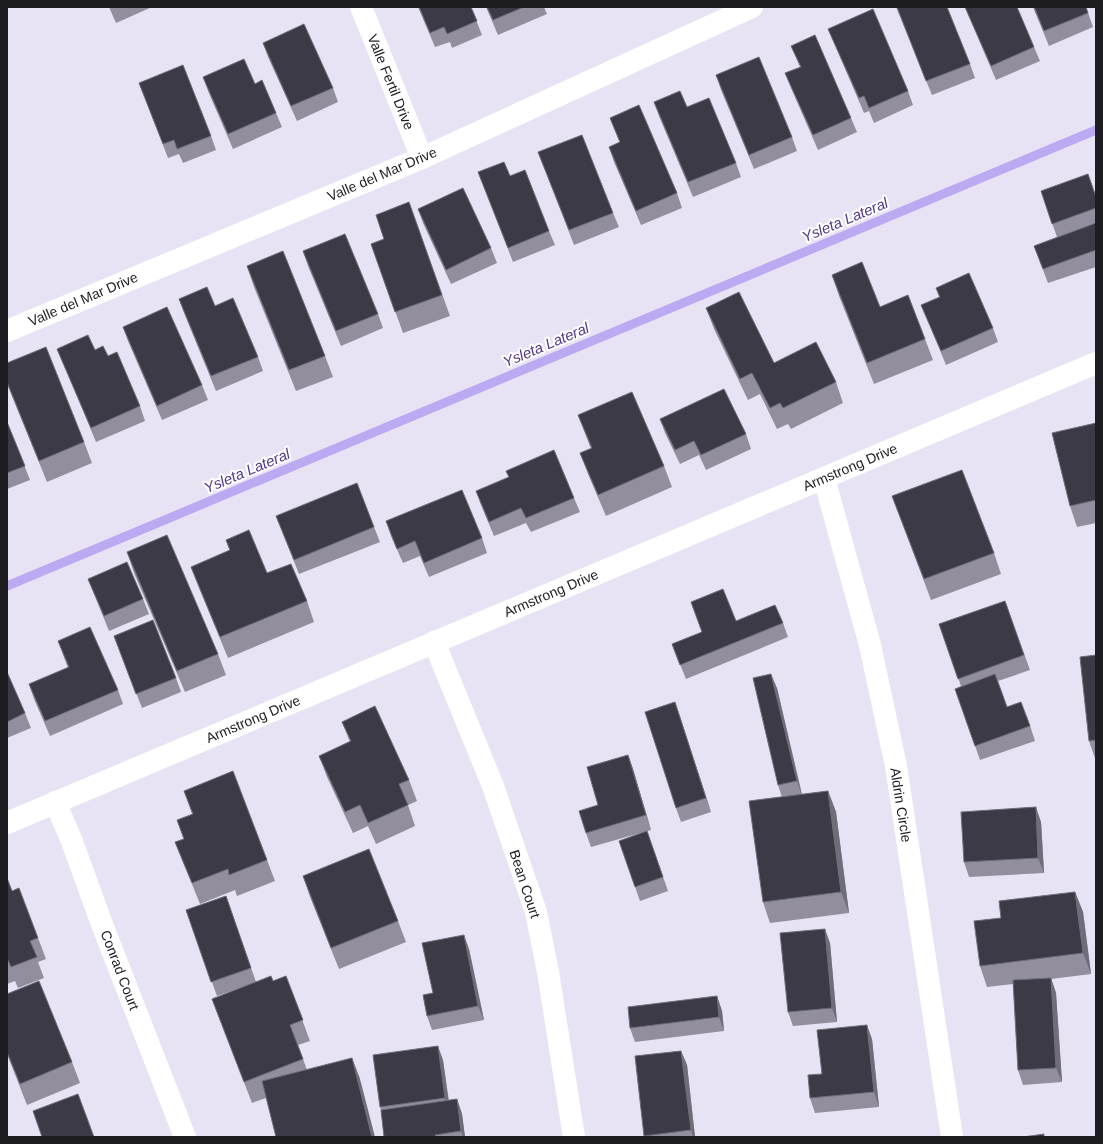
<svg xmlns="http://www.w3.org/2000/svg" width="1103" height="1144" viewBox="0 0 1103 1144" font-family="Arial,sans-serif">
	<style>
		.lines { fill: none; stroke-linecap: round; stroke-linejoin: round }
		.stream { stroke: #bbaaf2; stroke-width: 9 }
		.minor { stroke: #fff; stroke-width: 22 }
		.wall { fill: #928e9e }
		.shaded-wall { fill: #706d7b }
		.building { fill: #3d3a47; stroke: #706d7b }
		.labels { text-anchor: middle; stroke-width: 4; stroke-linejoin: round; paint-order: stroke }
		.street-label { font-size: 14px; fill: #1d1c21; stroke: #fff }
		.water-label { font-size: 15px; font-style: italic; fill: #52378a; stroke: #fff }
	</style>
	<rect width="100%" height="100%" fill="#e7e3f4"/>
	<g class="lines">
		<!-- stream -->
		<polyline class="stream" points="7,586 1096,130"/>
		<!-- minor -->
		<g class="minor">
			<polyline points="361,7 422,158"/>
			<polyline points="7,331 422,158 752,7"/>
			<polyline points="824,478 870,645 896,766 952,1137"/>
			<polyline points="434,642 493,786 536,912 548,972 574,1137"/>
			<polyline points="55,802 71,839 103,927 185,1137"/>
			<polyline points="7,823 1096,363"/>
		</g>
	</g>
	<!-- wall -->
	<g class="wall">
		<polygon points="109,7 152,7 116,23"/>
		<polygon points="418,7 471,7 482,35 452,48 450,42 435,47"/>
		<polygon points="486,7 544,7 547,14 498,35"/>
		<polygon points="896,7 970,64 975,78 932,95"/>
		<polygon points="965,7 1034,47 1040,61 996,80 970,19"/>
		<polygon points="1033,7 1086,7 1093,27 1049,46"/>
		<polygon points="828,29 908,91 913,105 874,123 869,111 864,113"/>
		<polygon points="263,43 333,88 338,102 297,121 268,57"/>
		<polygon points="791,46 851,118 857,132 818,150 791,88 785,73 800,67"/>
		<polygon points="716,75 792,137 797,151 754,169 721,90"/>
		<polygon points="203,77 255,84 276,113 282,127 233,149 208,91"/>
		<polygon points="139,83 211,136 216,150 183,163 179,154 168,158"/>
		<polygon points="654,102 687,107 736,163 741,177 693,197 659,116"/>
		<polygon points="610,118 677,193 682,208 641,225 614,162 609,147 620,143"/>
		<polygon points="538,152 613,213 619,227 574,245"/>
		<polygon points="478,172 510,176 549,231 555,245 513,262"/>
		<polygon points="1041,191 1096,197 1096,267 1048,283 1034,246 1057,237"/>
		<polygon points="409,202 450,316 403,333 371,244 384,239"/>
		<polygon points="418,209 491,248 497,263 451,284 423,223"/>
		<polygon points="303,251 378,314 383,328 341,346 308,266"/>
		<polygon points="247,266 325,356 333,377 296,391 254,287"/>
		<polygon points="832,275 880,307 925,339 933,360 874,384 839,296"/>
		<polygon points="936,288 993,328 998,342 946,365 927,319 921,305 939,297"/>
		<polygon points="179,299 215,306 258,357 263,371 216,391 184,313"/>
		<polygon points="706,308 774,363 836,382 843,403 791,429 788,424 777,429 760,394 748,400 714,329"/>
		<polygon points="123,327 202,385 208,400 162,420 128,341"/>
		<polygon points="57,349 95,350 108,356 140,406 145,421 96,442 63,363"/>
		<polygon points="7,363 84,442 92,463 47,482 7,384"/>
		<polygon points="578,415 664,466 672,487 606,516 588,474 580,453 591,449"/>
		<polygon points="660,419 746,434 751,449 706,470 699,455 680,464 665,433"/>
		<polygon points="7,422 30,480 7,489"/>
		<polygon points="1096,423 1096,523 1077,527 1070,506"/>
		<polygon points="476,491 574,498 580,512 531,532 526,523 494,536 481,505"/>
		<polygon points="892,496 994,553 1001,574 931,600"/>
		<polygon points="276,516 374,527 380,542 299,574"/>
		<polygon points="386,521 482,538 487,553 429,577 420,556 403,563 391,536"/>
		<polygon points="226,540 267,573 307,601 314,622 228,658 199,588 191,567 230,551"/>
		<polygon points="127,552 218,654 226,675 185,692 134,573"/>
		<polygon points="88,579 143,599 149,614 109,631"/>
		<polygon points="1005,601 1030,670 998,681 1007,707 1027,716 1035,741 980,760 955,689 961,686 939,624"/>
		<polygon points="691,602 736,621 783,623 788,637 686,679 672,644 702,632"/>
		<polygon points="114,636 176,678 181,692 142,708"/>
		<polygon points="58,641 118,690 123,704 50,736 34,699 29,684 68,668"/>
		<polygon points="1096,655 1096,761 1089,741"/>
		<polygon points="7,672 25,713 31,728 7,738"/>
		<polygon points="777,688 802,794 828,791 836,812 849,913 770,923 763,902 782,797 778,785"/>
		<polygon points="680,717 711,812 681,822 676,808"/>
		<polygon points="342,722 409,780 417,801 408,805 415,826 376,844 368,826 353,833 327,777 319,756 350,742"/>
		<polygon points="628,755 633,769 651,830 591,847 586,833 598,805"/>
		<polygon points="184,791 267,860 275,881 237,896 235,890 200,904 175,842 184,839 192,814"/>
		<polygon points="1041,822 1044,873 969,877 964,862"/>
		<polygon points="647,831 668,891 640,901 619,841"/>
		<polygon points="303,876 398,921 406,942 339,969 310,897"/>
		<polygon points="7,878 12,891 38,938 46,959 38,962 44,978 18,988 15,981 7,984"/>
		<polygon points="1075,892 1083,912 1091,974 1051,979 1056,993 1062,1082 1023,1085 1018,1070 1013,984 987,987 980,966 1001,918"/>
		<polygon points="226,896 256,982 273,981 286,976 310,1041 298,1045 307,1070 352,1058 360,1079 266,1098 252,1103 212,999 251,984 217,996 186,910"/>
		<polygon points="830,943 837,1022 793,1026 788,1012"/>
		<polygon points="469,949 484,1020 432,1030 427,1016 433,993"/>
		<polygon points="7,994 72,1062 80,1083 27,1105 7,1054"/>
		<polygon points="717,996 722,1011 724,1031 635,1042 630,1028"/>
		<polygon points="872,1039 879,1107 815,1113 810,1098 822,1074"/>
		<polygon points="681,1051 687,1065 695,1137 645,1137 644,1136"/>
		<polygon points="443,1060 449,1101 457,1099 462,1114 465,1137 384,1137 381,1110 380,1107"/>
	</g>
	<!-- shaded-wall -->
	<g class="shaded-wall">
		<polygon points="771,674 777,688 802,796 797,781"/>
		<polygon points="675,702 680,717 711,812 706,798"/>
		<polygon points="628,755 633,769 651,830 646,815"/>
		<polygon points="828,791 836,812 849,913 841,892"/>
		<polygon points="1036,807 1041,822 1044,873 1038,858"/>
		<polygon points="1075,892 1083,912 1091,974 1083,953"/>
		<polygon points="825,929 830,943 837,1022 832,1008"/>
		<polygon points="464,935 469,949 484,1020 478,1006"/>
		<polygon points="1051,978 1056,993 1062,1082 1056,1068"/>
		<polygon points="717,996 722,1011 724,1031 719,1017"/>
		<polygon points="867,1025 872,1039 879,1107 874,1092"/>
		<polygon points="438,1046 443,1060 450,1113 445,1098"/>
		<polygon points="681,1051 687,1065 695,1137 693,1137 691,1130"/>
		<polygon points="352,1058 360,1079 375,1137 372,1137"/>
		<polygon points="457,1099 462,1114 465,1137 463,1137 461,1131"/>
	</g>
	<!-- building -->
	<g class="building">
		<polygon points="419,7 471,7 477,21 447,34 444,27 430,33"/>
		<polygon points="487,7 524,7 493,20"/>
		<polygon points="897,7 947,7 970,64 926,81"/>
		<polygon points="965,7 1017,7 1034,47 991,66"/>
		<polygon points="1034,7 1086,7 1088,13 1044,31"/>
		<polygon points="873,9 908,91 869,108 864,96 859,98 828,29"/>
		<polygon points="304,24 333,88 291,106 263,43"/>
		<polygon points="815,35 851,118 813,135 785,73 801,67 791,46"/>
		<polygon points="759,57 792,137 749,155 716,75"/>
		<polygon points="244,59 255,84 262,80 276,113 228,134 203,77"/>
		<polygon points="183,65 211,136 177,149 174,140 163,144 139,83"/>
		<polygon points="680,91 687,107 709,98 736,163 688,182 654,102"/>
		<polygon points="639,105 677,193 636,211 609,147 620,142 610,118"/>
		<polygon points="582,135 613,213 569,230 538,152"/>
		<polygon points="504,162 510,176 525,170 549,231 508,248 478,172"/>
		<polygon points="1088,174 1096,197 1096,208 1052,224 1041,191"/>
		<polygon points="463,188 491,248 446,270 418,209"/>
		<polygon points="409,202 442,295 395,312 371,244 384,239 376,215"/>
		<polygon points="1096,223 1096,250 1043,269 1034,246"/>
		<polygon points="345,234 378,314 336,331 303,251"/>
		<polygon points="283,251 325,356 289,370 247,266"/>
		<polygon points="862,262 880,307 908,295 925,339 867,363 832,275"/>
		<polygon points="969,273 993,328 941,351 921,305 940,297 936,288"/>
		<polygon points="207,287 215,306 233,298 258,357 211,376 179,299"/>
		<polygon points="739,292 774,363 816,342 836,382 783,408 780,403 770,408 752,373 740,379 706,308"/>
		<polygon points="167,307 202,385 157,406 123,327"/>
		<polygon points="88,335 95,350 103,346 108,356 117,352 140,406 91,428 57,349"/>
		<polygon points="46,347 84,442 39,461 7,382 7,363"/>
		<polygon points="724,389 746,434 701,455 694,441 675,450 660,419"/>
		<polygon points="632,392 664,466 598,495 580,453 592,448 578,415"/>
		<polygon points="7,422 25,466 7,473"/>
		<polygon points="1096,423 1096,500 1070,506 1052,433"/>
		<polygon points="554,450 574,498 526,518 521,508 489,522 476,491 509,477 506,471"/>
		<polygon points="962,470 994,553 924,579 892,496"/>
		<polygon points="357,483 374,527 294,560 276,516"/>
		<polygon points="462,490 482,538 424,563 415,541 397,549 386,521"/>
		<polygon points="249,530 267,573 291,564 307,601 220,637 191,567 230,550 226,540"/>
		<polygon points="167,535 218,654 177,671 127,552"/>
		<polygon points="127,562 143,599 104,616 88,579"/>
		<polygon points="723,589 736,621 775,605 783,623 680,665 672,644 702,632 691,602"/>
		<polygon points="1005,601 1024,655 958,679 939,624"/>
		<polygon points="153,620 176,678 136,694 114,636"/>
		<polygon points="90,627 118,690 45,721 29,684 69,667 58,641"/>
		<polygon points="1096,655 1096,740 1089,741 1080,657"/>
		<polygon points="7,672 25,713 7,722"/>
		<polygon points="771,674 797,781 778,785 753,678"/>
		<polygon points="995,674 1007,707 1021,702 1030,726 975,746 955,689"/>
		<polygon points="675,702 706,798 676,808 645,712"/>
		<polygon points="375,706 409,780 399,784 408,805 368,823 360,805 345,812 319,756 351,741 342,722"/>
		<polygon points="628,755 646,815 586,833 579,811 598,805 587,767"/>
		<polygon points="233,771 267,860 229,875 228,869 192,883 175,842 184,839 177,820 193,814 184,791"/>
		<polygon points="828,791 841,892 763,902 749,801"/>
		<polygon points="1036,807 1038,858 964,862 961,812"/>
		<polygon points="647,831 663,877 635,887 619,841"/>
		<polygon points="369,849 398,921 331,948 303,876"/>
		<polygon points="7,878 12,891 19,888 38,938 30,941 37,957 11,967 8,960 7,960"/>
		<polygon points="1075,892 1083,953 980,966 974,921 1001,918 999,901"/>
		<polygon points="226,896 251,968 211,982 186,910"/>
		<polygon points="825,929 832,1008 788,1012 780,933"/>
		<polygon points="464,935 478,1006 427,1016 423,995 433,993 422,943"/>
		<polygon points="271,976 273,981 286,976 303,1020 290,1025 303,1059 244,1082 212,999"/>
		<polygon points="1051,978 1056,1068 1018,1070 1013,980"/>
		<polygon points="39,981 72,1062 20,1084 7,1052 7,994"/>
		<polygon points="717,996 719,1017 630,1028 628,1007"/>
		<polygon points="867,1025 874,1092 810,1098 808,1075 822,1074 817,1030"/>
		<polygon points="438,1046 445,1098 380,1107 373,1055"/>
		<polygon points="681,1051 691,1130 644,1136 635,1056"/>
		<polygon points="352,1058 372,1137 276,1137 262,1081"/>
		<polygon points="78,1094 94,1137 42,1137 33,1111"/>
		<polygon points="457,1099 461,1131 435,1135 436,1137 384,1137 381,1110"/>
		<polygon points="1044,1134 1044,1137 1023,1137"/>
	</g>
	<g class="labels">
		<!-- street labels -->
		<g class="street-label">
			<text transform="translate(391 82) rotate(68)" y="5">Valle Fertil Drive</text>
			<text transform="translate(382 174) rotate(-23)" y="5">Valle del Mar Drive</text>
			<text transform="translate(83 299) rotate(-23)" y="5">Valle del Mar Drive</text>
			<text transform="translate(850 467) rotate(-23)" y="5">Armstrong Drive</text>
			<text transform="translate(551 593) rotate(-23)" y="5">Armstrong Drive</text>
			<text transform="translate(253 719) rotate(-23)" y="5">Armstrong Drive</text>
			<text transform="translate(901 805) rotate(81)" y="5">Aldrin Circle</text>
			<text transform="translate(525 884) rotate(72)" y="5">Bean Court</text>
			<text transform="translate(120 970) rotate(69)" y="5">Conrad Court</text>
		</g>
		<!-- water labels -->
		<g class="water-label">
			<text transform="translate(845 220) rotate(-23)" y="5">Ysleta Lateral</text>
			<text transform="translate(546 345) rotate(-23)" y="5">Ysleta Lateral</text>
			<text transform="translate(247 471) rotate(-23)" y="5">Ysleta Lateral</text>
		</g>
	</g>
	<!-- border -->
	<rect width="1103" height="1144" fill="none" stroke="#1d1c21" stroke-width="16"/>
</svg>
